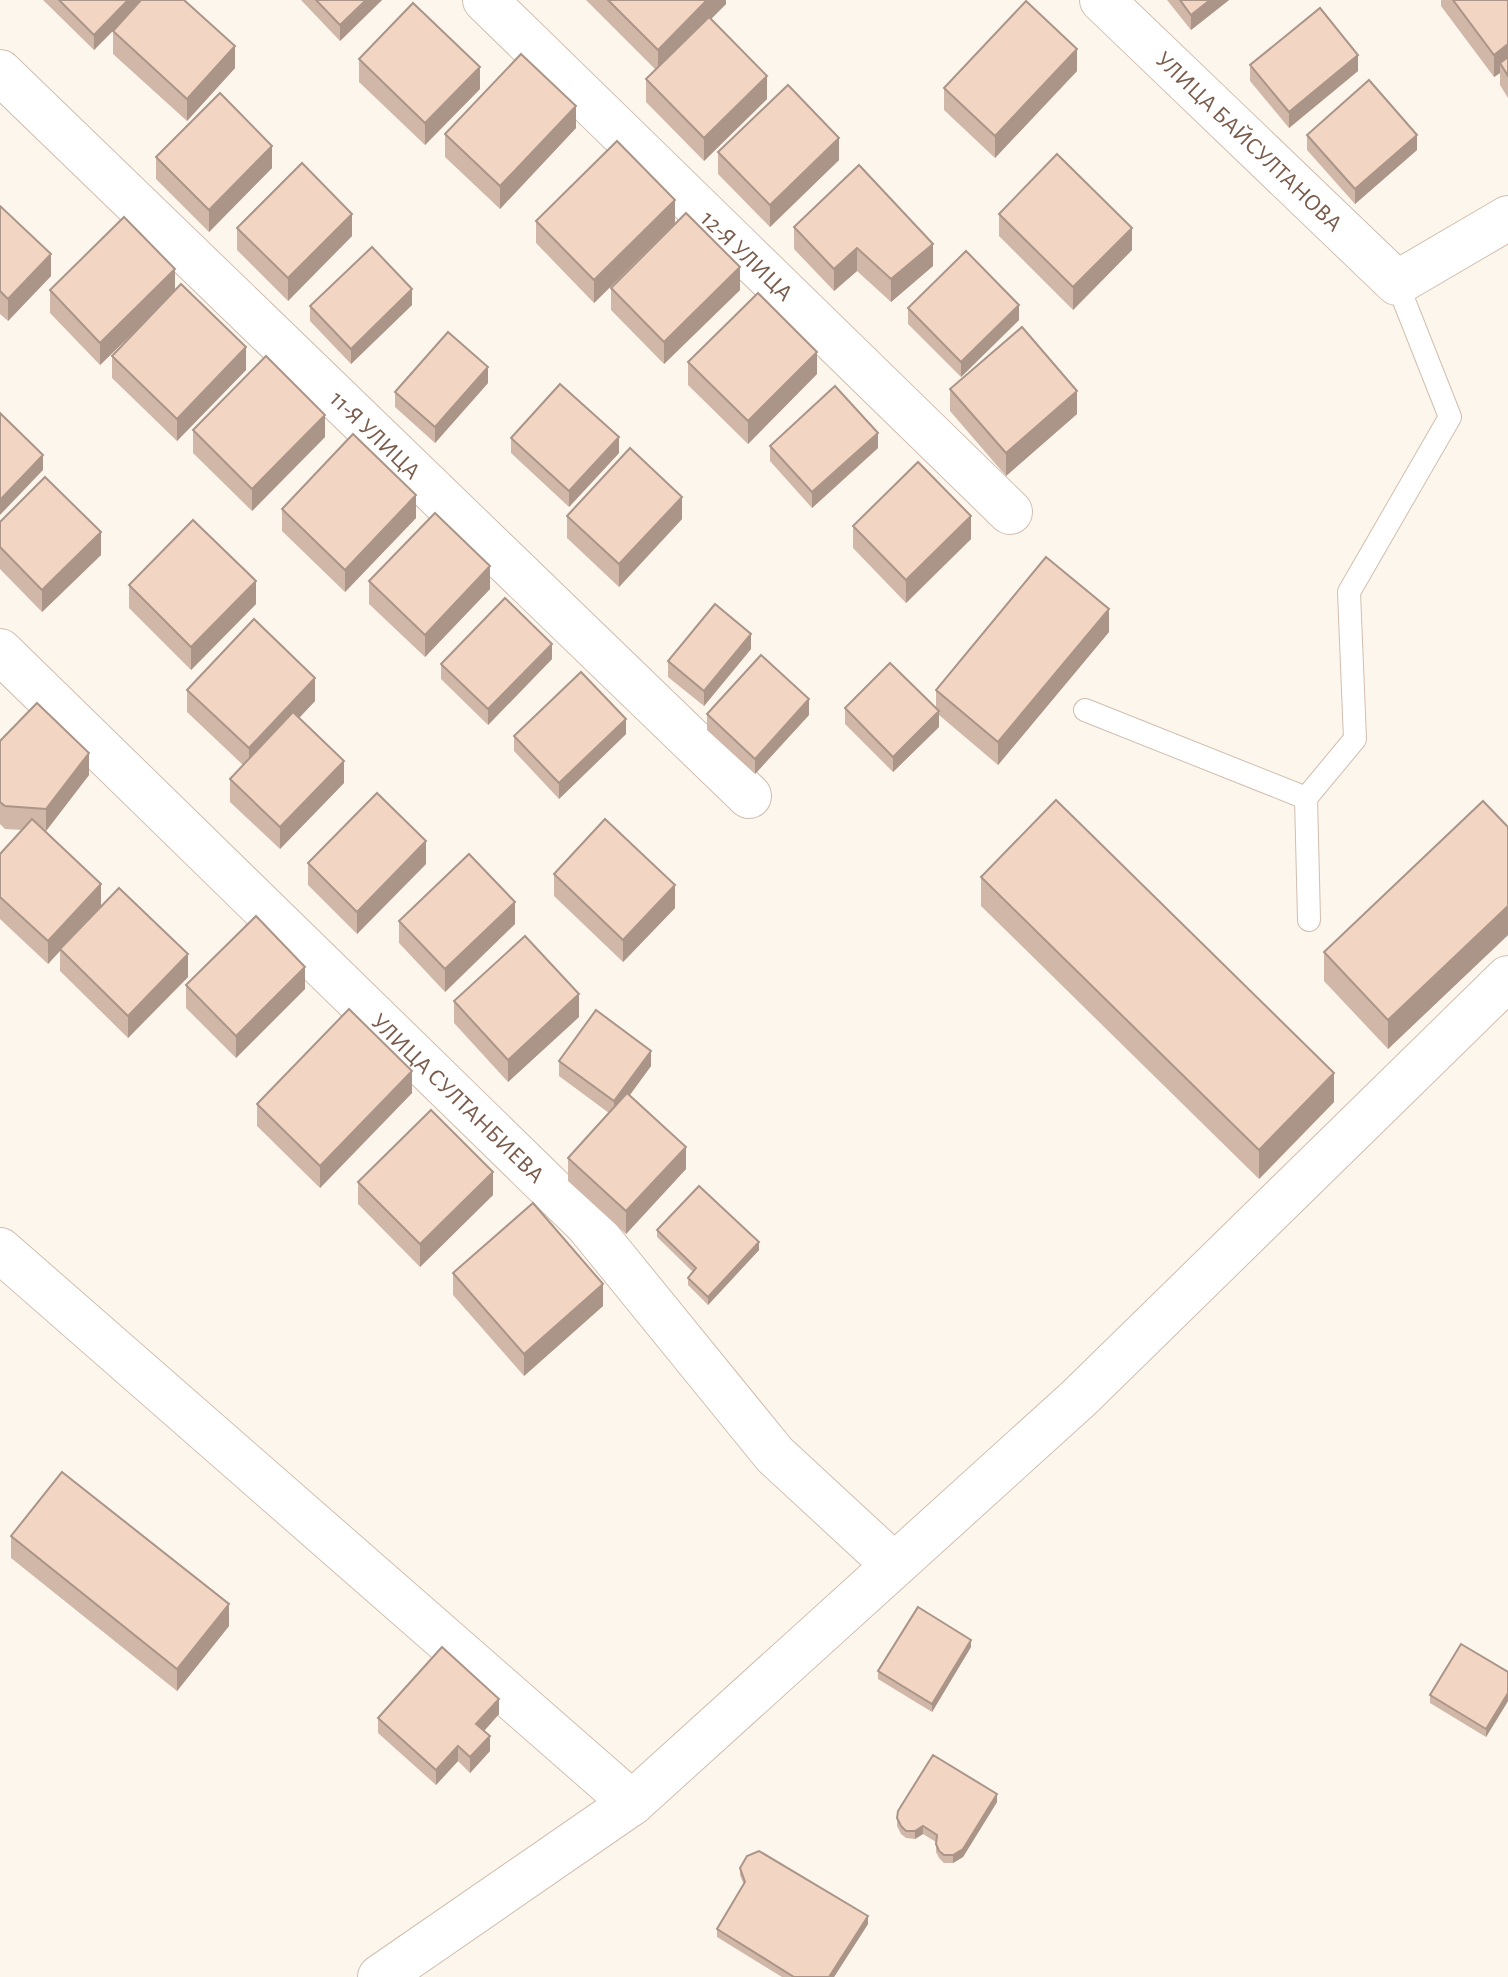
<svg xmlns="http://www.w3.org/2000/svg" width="1508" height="1977" viewBox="0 0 1508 1977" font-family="'Alegreya Sans',sans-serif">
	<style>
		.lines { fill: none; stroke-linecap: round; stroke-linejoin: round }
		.service-casing { stroke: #d1beb0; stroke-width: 24 }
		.minor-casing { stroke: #d1beb0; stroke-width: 46 }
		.service { stroke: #fff; stroke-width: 22 }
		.minor { stroke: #fff; stroke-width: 44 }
		.wall { fill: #d1b7a8 }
		.shaded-wall { fill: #aa9588 }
		.building { fill: #f3d5c3; stroke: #aa9588; stroke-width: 2 }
		.labels { text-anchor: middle; stroke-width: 6; stroke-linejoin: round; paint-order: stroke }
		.street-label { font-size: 24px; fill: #7a5c4d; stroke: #fffaf3 }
	</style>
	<rect width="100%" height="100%" fill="#fdf6ec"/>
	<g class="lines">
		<defs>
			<g id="service">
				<polyline points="1085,710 1306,798"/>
				<polyline points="1309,920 1306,798 1355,739 1349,592 1450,417 1397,283"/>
			</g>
			<g id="minor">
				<path id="s1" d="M 485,0 L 1010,512"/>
				<path id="s2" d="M 1102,0 L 1397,283 L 1508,218"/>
				<path id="s3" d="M 0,72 L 749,796"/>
				<path id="s4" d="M 0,651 L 587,1224 L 775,1455 L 894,1565"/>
				<polyline points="0,1250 632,1803"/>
				<polyline points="380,1977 632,1803 1079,1398 1508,978"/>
			</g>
		</defs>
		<!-- service casing -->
		<use href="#service" class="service-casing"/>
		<!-- minor casing -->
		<use href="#minor" class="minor-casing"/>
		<!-- service -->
		<use href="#service" class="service"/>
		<!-- minor -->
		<use href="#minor" class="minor"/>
	</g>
	<!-- wall -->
	<g class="wall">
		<polygon points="43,0 140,0 235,68 187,121 113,54 113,31 116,28 94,50"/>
		<polygon points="301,0 382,0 340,41"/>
		<polygon points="586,0 726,0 726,4 711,19 767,99 704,161 646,102 646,79 656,70"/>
		<polygon points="1167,0 1229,0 1191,30"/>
		<polygon points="1441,0 1508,0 1508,98 1500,85 1500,73 1494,77 1441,6"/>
		<polygon points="359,59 480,89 425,145 359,82"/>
		<polygon points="1250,65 1358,71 1289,128 1250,81"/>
		<polygon points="1077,71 995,158 944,110 944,88"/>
		<polygon points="576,128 500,209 445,157 445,134"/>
		<polygon points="1307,135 1417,150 1355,204 1307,150"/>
		<polygon points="718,152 839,160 770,227 718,174"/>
		<polygon points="156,157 272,168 209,232 156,179"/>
		<polygon points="0,206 51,276 8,321 0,314"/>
		<polygon points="999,214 1132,250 1073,310 999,236"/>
		<polygon points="536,221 675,223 594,303 536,243"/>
		<polygon points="794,227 933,266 891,302 857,271 834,291 794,249"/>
		<polygon points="237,228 352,236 288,301 237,250"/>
		<polygon points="611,288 740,290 664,364 611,310"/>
		<polygon points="50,290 175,290 246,370 177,441 112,378 112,356 151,316 100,365 50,313"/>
		<polygon points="412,305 351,364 310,321 310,306"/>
		<polygon points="908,308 1019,320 961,377 908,324"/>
		<polygon points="688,362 817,374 748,444 688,385"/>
		<polygon points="488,383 435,443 395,407 395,392"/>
		<polygon points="950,389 1077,414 1006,476 950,411"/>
		<polygon points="193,430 325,437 252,511 193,453"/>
		<polygon points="511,438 619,453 569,507 511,453"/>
		<polygon points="770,446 878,448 812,508 770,461"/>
		<polygon points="282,509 416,518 345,592 282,531"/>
		<polygon points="567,516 682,519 619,587 567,538"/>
		<polygon points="0,522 101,555 42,612 0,569"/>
		<polygon points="853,526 971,539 906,603 853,548"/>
		<polygon points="369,581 490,589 425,657 369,604"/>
		<polygon points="129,585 256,604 191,670 129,608"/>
		<polygon points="1109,632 998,765 939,715 939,727 893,772 845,724 845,708 936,708 936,690"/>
		<polygon points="751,649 704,706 668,677 668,661"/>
		<polygon points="552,659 488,725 441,679 441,664"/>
		<polygon points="187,690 315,701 299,718 344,783 280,849 230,802 230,779 243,765 187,712"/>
		<polygon points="707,714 809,715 755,774 707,730"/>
		<polygon points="626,734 559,799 514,751 514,736"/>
		<polygon points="0,741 89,775 46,831 101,906 188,977 128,1038 60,971 60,951 48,964 0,919 0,854 23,830 5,829 0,824"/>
		<polygon points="1508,827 1508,935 1388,1049 1324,981 1324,952"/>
		<polygon points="308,863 426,864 357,934 308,885"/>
		<polygon points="554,874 675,908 623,962 554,896"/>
		<polygon points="981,877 1334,1102 1259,1179 981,906"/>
		<polygon points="399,921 515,924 445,992 399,943"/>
		<polygon points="186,985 305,989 236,1058 186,1008"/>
		<polygon points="454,1001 579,1017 508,1082 454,1023"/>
		<polygon points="559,1061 651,1066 629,1095 686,1169 626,1234 568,1181 568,1158 609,1113 559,1076"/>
		<polygon points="412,1093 320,1188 257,1126 257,1104"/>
		<polygon points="358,1182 493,1195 420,1267 358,1204"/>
		<polygon points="657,1230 759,1250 708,1305 688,1285 688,1278 693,1272 657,1237"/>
		<polygon points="453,1273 603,1306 524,1376 453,1295"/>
		<polygon points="11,1536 229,1626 177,1691 11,1558"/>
		<polygon points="971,1647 932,1712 878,1679 878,1671"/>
		<polygon points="1508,1672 1508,1701 1486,1737 1430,1703 1430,1695"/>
		<polygon points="499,1714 484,1731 490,1751 470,1773 458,1761 436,1785 378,1733 378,1718"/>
		<polygon points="997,1802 963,1857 953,1863 944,1863 939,1858 936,1852 936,1842 923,1834 915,1839 906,1838 901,1834 897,1826 897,1818"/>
		<polygon points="740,1868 868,1924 834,1977 782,1977 717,1937 717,1929 744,1885 740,1875"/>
	</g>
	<!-- shaded-wall -->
	<g class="shaded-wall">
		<polygon points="128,0 140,0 140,3 94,50 94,35"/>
		<polygon points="366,0 382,0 340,41 340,25"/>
		<polygon points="707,0 726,0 726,4 658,72 658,50"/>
		<polygon points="1210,0 1229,0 1191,30 1191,15"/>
		<polygon points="1508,44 1508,66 1500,63 1500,73 1494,77 1494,55"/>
		<polygon points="235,46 235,68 187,121 187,99"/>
		<polygon points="1077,49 1077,71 995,158 995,136"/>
		<polygon points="1358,55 1358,71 1289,128 1289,112"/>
		<polygon points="480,67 480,89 425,145 425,123"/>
		<polygon points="767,76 767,99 704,161 704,138"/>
		<polygon points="576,106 576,128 500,209 500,186"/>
		<polygon points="1417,135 1417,150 1355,204 1355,189"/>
		<polygon points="839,138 839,160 770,227 770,205"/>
		<polygon points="272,146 272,168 209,232 209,210"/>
		<polygon points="675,200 675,223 594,303 594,280"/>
		<polygon points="352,214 352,236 288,301 288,278"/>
		<polygon points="1132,228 1132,250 1073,310 1073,287"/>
		<polygon points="933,244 933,266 891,302 891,279"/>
		<polygon points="857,248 857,271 834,291 834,269"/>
		<polygon points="51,254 51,276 8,321 8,299"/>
		<polygon points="740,267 740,290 664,364 664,342"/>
		<polygon points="175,269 175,292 100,365 100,343"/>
		<polygon points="412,289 412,305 351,364 351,349"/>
		<polygon points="1019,305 1019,320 961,377 961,362"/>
		<polygon points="246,347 246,370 177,441 177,419"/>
		<polygon points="817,352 817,374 748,444 748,421"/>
		<polygon points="488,367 488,383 435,443 435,427"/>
		<polygon points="1077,391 1077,414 1006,476 1006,453"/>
		<polygon points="325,415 325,437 252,511 252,489"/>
		<polygon points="878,433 878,448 812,508 812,492"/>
		<polygon points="619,437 619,453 569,507 569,491"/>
		<polygon points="43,455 43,470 0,515 0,500"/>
		<polygon points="416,495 416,518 345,592 345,570"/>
		<polygon points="682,497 682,519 619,587 619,564"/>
		<polygon points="971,516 971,539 906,603 906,580"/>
		<polygon points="101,532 101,555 42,612 42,590"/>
		<polygon points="490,566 490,589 425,657 425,635"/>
		<polygon points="256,581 256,604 191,670 191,647"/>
		<polygon points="1109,609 1109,632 998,765 998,742"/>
		<polygon points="751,634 751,649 704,706 704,691"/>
		<polygon points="552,644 552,659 488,725 488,709"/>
		<polygon points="315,678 315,701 249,771 249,748"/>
		<polygon points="809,699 809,715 755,774 755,759"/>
		<polygon points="939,711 939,727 893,772 893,757"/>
		<polygon points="626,719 626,734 559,799 559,783"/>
		<polygon points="89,753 89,775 46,831 46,809"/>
		<polygon points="344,761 344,783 280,849 280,827"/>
		<polygon points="426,841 426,864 357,934 357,912"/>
		<polygon points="101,884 101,906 48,964 48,941"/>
		<polygon points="675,885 675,908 623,962 623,940"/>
		<polygon points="515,902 515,924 445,992 445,969"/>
		<polygon points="1508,906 1508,935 1388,1049 1388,1020"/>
		<polygon points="188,954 188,977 128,1038 128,1016"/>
		<polygon points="305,967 305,989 236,1058 236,1036"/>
		<polygon points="579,994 579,1017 508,1082 508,1060"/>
		<polygon points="651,1051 651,1066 614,1117 614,1101"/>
		<polygon points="412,1071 412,1093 320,1188 320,1166"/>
		<polygon points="1334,1073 1334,1102 1259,1179 1259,1150"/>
		<polygon points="686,1147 686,1169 626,1234 626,1211"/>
		<polygon points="493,1172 493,1195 420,1267 420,1244"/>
		<polygon points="759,1242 759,1250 708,1305 708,1297"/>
		<polygon points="603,1284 603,1306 524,1376 524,1354"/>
		<polygon points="229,1604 229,1626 177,1691 177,1669"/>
		<polygon points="971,1640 971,1647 932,1712 932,1704"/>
		<polygon points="1508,1693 1508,1701 1486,1737 1486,1729"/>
		<polygon points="499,1699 499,1714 476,1740 476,1724"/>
		<polygon points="490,1736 490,1751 470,1773 470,1757"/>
		<polygon points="458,1746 458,1761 436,1785 436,1770"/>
		<polygon points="997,1794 997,1802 963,1857 953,1863 953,1855"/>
		<polygon points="923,1826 923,1834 915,1839 915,1831"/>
		<polygon points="868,1916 868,1924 834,1977 829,1977"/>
	</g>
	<!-- building -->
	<g class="building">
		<polygon points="59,0 128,0 94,35"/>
		<polygon points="141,0 184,0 235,46 187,99 113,31"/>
		<polygon points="316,0 366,0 340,25"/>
		<polygon points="608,0 707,0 658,50"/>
		<polygon points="1180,0 1210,0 1191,15"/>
		<polygon points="1453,0 1508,0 1508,44 1494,55"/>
		<polygon points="1026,1 1077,49 995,136 944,88"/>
		<polygon points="413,3 480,67 425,123 359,59"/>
		<polygon points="1320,8 1358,55 1289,112 1250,65"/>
		<polygon points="709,17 767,76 704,138 646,79"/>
		<polygon points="521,54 576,106 500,186 445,134"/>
		<polygon points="1508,57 1508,76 1500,63"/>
		<polygon points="1369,80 1417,135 1355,189 1307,135"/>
		<polygon points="788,85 839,138 770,205 718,152"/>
		<polygon points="220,93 272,146 209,210 156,157"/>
		<polygon points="617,141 675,200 594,280 536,221"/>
		<polygon points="1057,154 1132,228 1073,287 999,214"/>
		<polygon points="302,163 352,214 288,278 237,228"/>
		<polygon points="859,165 933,244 891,279 857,248 834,269 794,227"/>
		<polygon points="0,206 51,254 8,299 0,291"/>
		<polygon points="686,213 740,267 664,342 611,288"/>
		<polygon points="124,217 175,269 100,343 50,290"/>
		<polygon points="372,247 412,289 351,349 310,306"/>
		<polygon points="966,251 1019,305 961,362 908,308"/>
		<polygon points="181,284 246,347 177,419 112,356"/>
		<polygon points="758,293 817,352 748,421 688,362"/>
		<polygon points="1022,327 1077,391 1006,453 950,389"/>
		<polygon points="448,332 488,367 435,427 395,392"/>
		<polygon points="266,356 325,415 252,489 193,430"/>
		<polygon points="560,384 619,437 569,491 511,438"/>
		<polygon points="835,386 878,433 812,492 770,446"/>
		<polygon points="0,413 43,455 0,500"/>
		<polygon points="353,434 416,495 345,570 282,509"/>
		<polygon points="630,448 682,497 619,564 567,516"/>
		<polygon points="918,462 971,516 906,580 853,526"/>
		<polygon points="45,477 101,532 42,590 0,547 0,522"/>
		<polygon points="435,513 490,566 425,635 369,581"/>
		<polygon points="193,520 256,581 191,647 129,585"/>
		<polygon points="1046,557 1109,609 998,742 936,690"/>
		<polygon points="505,598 552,644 488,709 441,664"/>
		<polygon points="715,604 751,634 704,691 668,661"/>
		<polygon points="254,619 315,678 249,748 187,690"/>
		<polygon points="761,655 809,699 755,759 707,714"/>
		<polygon points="890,663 939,711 893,757 845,708"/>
		<polygon points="581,672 626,719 559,783 514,736"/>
		<polygon points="37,703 89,753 46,809 5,806 0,802 0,741"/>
		<polygon points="293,712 344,761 280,827 230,779"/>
		<polygon points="377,793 426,841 357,912 308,863"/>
		<polygon points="1056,800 1334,1073 1259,1150 981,877"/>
		<polygon points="1483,801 1508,827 1508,906 1388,1020 1324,952"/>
		<polygon points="32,819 101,884 48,941 0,897 0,854"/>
		<polygon points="605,819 675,885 623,940 554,874"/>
		<polygon points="469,854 515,902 445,969 399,921"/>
		<polygon points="119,888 188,954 128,1016 60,949"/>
		<polygon points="256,916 305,967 236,1036 186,985"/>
		<polygon points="525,936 579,994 508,1060 454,1001"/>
		<polygon points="349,1009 412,1071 320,1166 257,1104"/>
		<polygon points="596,1010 651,1051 614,1101 559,1061"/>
		<polygon points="627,1093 686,1147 626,1211 568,1158"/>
		<polygon points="431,1110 493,1172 420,1244 358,1182"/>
		<polygon points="699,1186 759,1242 708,1297 688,1278 696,1268 657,1230"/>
		<polygon points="533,1203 603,1284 524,1354 453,1273"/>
		<polygon points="62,1472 229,1604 177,1669 11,1536"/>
		<polygon points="918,1607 971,1640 932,1704 878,1671"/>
		<polygon points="1461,1644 1508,1672 1508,1693 1486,1729 1430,1695"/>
		<polygon points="442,1647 499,1699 476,1724 490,1736 470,1757 458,1746 436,1770 378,1718"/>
		<polygon points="933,1755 997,1794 963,1849 953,1855 944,1855 939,1851 936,1844 937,1835 923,1826 915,1831 906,1831 901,1826 897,1818 898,1811"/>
		<polygon points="759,1851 868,1916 829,1977 794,1977 717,1929 745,1882 740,1868 747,1856"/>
	</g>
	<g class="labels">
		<!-- street labels -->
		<g class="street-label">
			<text dy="8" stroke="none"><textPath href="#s2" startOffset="204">УЛИЦА БАЙСУЛТАНОВА</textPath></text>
			<text dy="8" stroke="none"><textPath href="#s1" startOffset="366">12-Я УЛИЦА</textPath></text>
			<text dy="8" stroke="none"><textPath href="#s3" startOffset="522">11-Я УЛИЦА</textPath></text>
			<text dy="8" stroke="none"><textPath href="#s4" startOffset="640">УЛИЦА СУЛТАНБИЕВА</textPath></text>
		</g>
	</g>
</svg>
